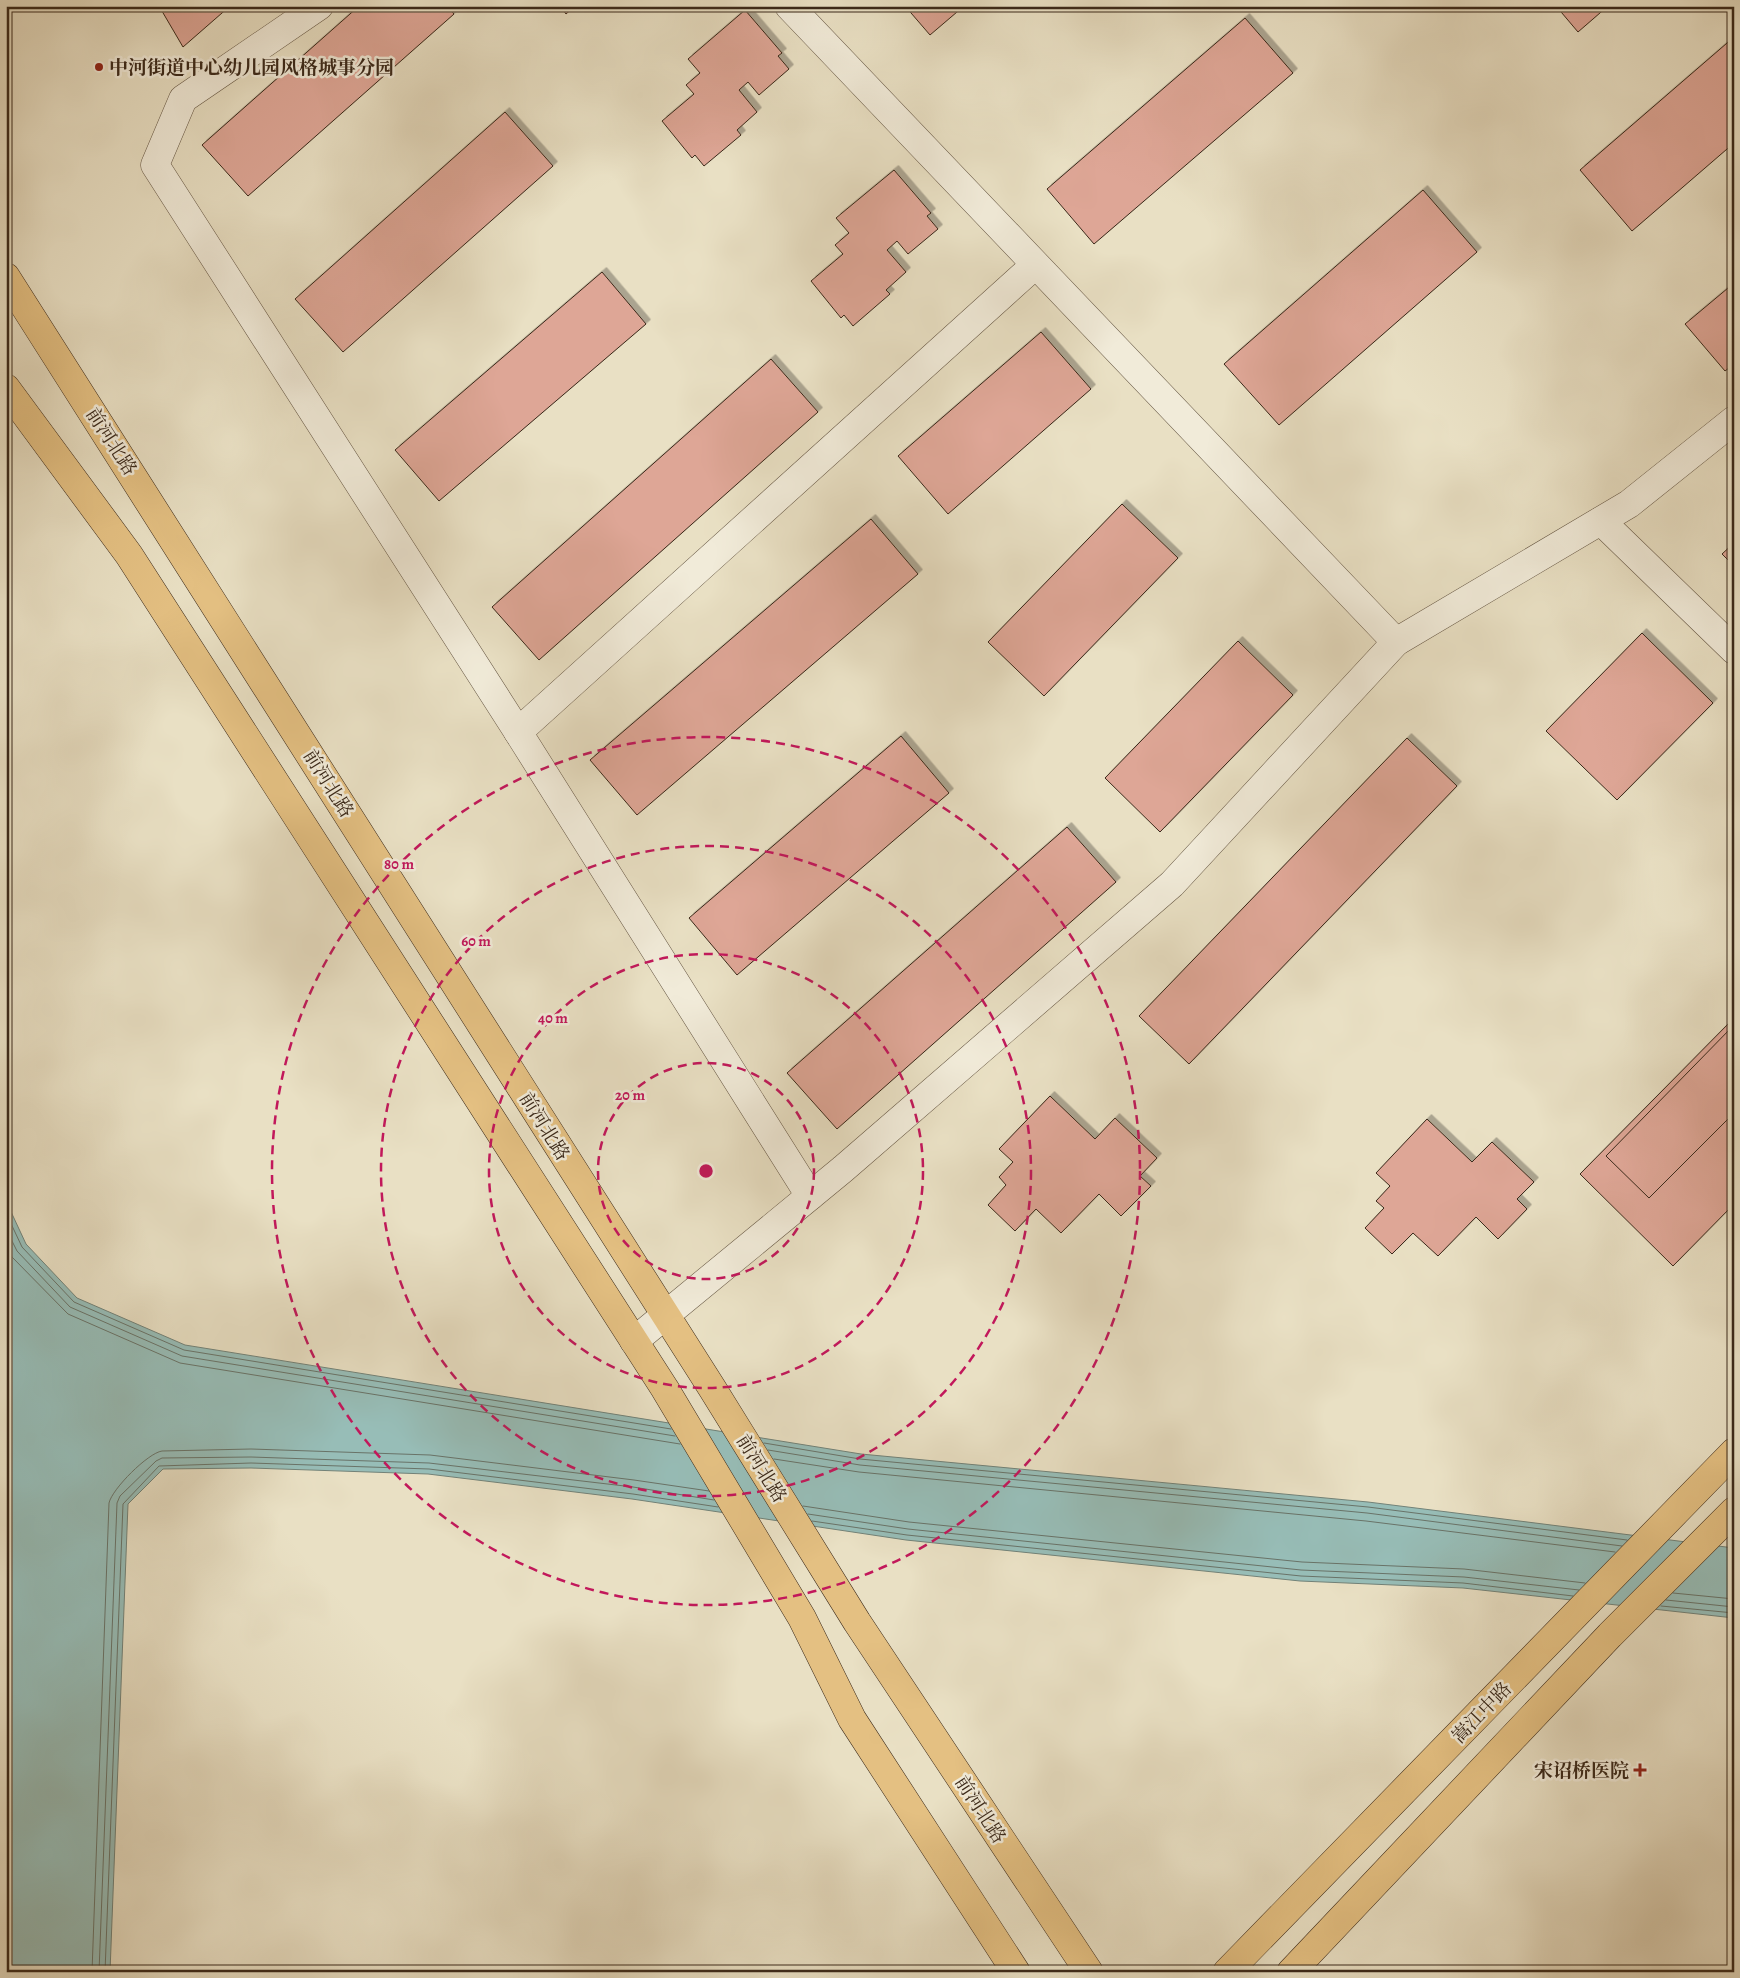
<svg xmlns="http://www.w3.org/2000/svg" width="1740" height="1978" viewBox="0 0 1740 1978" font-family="Alegreya,'Noto Serif SC',serif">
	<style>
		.water { fill: #97bdb7; stroke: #728278 }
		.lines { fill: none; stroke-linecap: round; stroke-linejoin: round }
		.shore { stroke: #697368; stroke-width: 1 }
		.building { fill: #dea696; stroke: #3b291a; filter: url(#shadow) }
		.minor-casing { stroke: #665744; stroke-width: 29 }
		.major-casing { stroke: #3b291a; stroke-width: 29 }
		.minor { stroke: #f1ebd9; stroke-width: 28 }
		.major { stroke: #e4c082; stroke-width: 28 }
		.ring { fill: none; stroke: #c2185b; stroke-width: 2.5; stroke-dasharray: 9 6 }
		.poi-dot { fill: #8f2418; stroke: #f1ebd9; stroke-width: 2 }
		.labels { text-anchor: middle; stroke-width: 5; stroke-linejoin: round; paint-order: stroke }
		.poi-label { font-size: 19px; font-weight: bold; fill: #3b291a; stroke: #f1ebd9; text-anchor: start }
		.street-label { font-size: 19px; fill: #3b291a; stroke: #f1ebd9 }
		.centre { fill: #c2185b; stroke: #f1ebd9; stroke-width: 2.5 }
		.ring-label { font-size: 15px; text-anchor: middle; font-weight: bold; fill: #c2185b; stroke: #f1ebd9; stroke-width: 5; stroke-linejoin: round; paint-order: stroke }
	</style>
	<defs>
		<filter id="shadow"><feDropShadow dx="4.5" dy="-4.5" stdDeviation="0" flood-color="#0004"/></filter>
	</defs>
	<rect width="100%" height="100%" fill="#e9e0c4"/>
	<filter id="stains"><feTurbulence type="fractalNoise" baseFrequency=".004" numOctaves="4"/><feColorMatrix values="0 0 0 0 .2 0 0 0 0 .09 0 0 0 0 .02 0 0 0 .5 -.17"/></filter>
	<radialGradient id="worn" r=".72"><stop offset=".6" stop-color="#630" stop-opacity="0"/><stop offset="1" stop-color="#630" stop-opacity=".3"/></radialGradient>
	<!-- water -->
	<polygon class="water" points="6,1201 26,1244 77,1298 185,1345 861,1454 1368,1502 1734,1548 1734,1618 1463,1588 1300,1581 906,1540 632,1499 428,1474 251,1468 163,1469 128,1504 110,1972 6,1972"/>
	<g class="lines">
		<!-- shore -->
		<g class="shore">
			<polyline points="6,1213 22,1247 74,1302 184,1350 671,1429"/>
			<polyline points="6,1229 17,1251 70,1307 182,1356 675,1436"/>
			<polyline points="6,1247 12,1257 68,1314 180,1363 680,1444"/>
			<polyline points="764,1443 860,1459 1368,1507 1627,1540"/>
			<polyline points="768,1450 860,1465 1367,1513 1622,1546"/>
			<polyline points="774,1459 859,1472 1366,1521 1615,1552"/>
			<polyline points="803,1506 909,1522 1302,1562 1464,1569 1585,1583"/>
			<polyline points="808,1514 908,1529 1301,1570 1464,1577 1579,1590"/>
			<polyline points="812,1521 907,1535 1301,1576 1463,1583 1573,1596"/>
			<polyline points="1673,1593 1734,1599"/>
			<polyline points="1666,1600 1734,1607"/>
			<polyline points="1661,1606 1734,1613"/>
			<path d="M 92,1972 L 109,1503 C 112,1489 148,1453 162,1451 L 251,1449 L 430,1455 L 634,1480 L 709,1491"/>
			<polyline points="99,1972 117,1503 120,1496 156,1461 162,1458 251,1457 429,1463 633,1487 714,1500"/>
			<polyline points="105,1972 123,1504 159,1466 251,1463 429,1469 633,1494 718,1507"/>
		</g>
	</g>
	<!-- building -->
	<g class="building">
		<polygon points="159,6 230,6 183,47"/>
		<polygon points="359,6 447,6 454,14 248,196 202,145"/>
		<polygon points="560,6 575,6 566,14"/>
		<polygon points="905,6 964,6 930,35"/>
		<polygon points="1556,6 1608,6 1578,32"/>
		<polygon points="745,10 782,53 778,56 789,69 759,95 748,82 739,90 757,112 737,130 741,135 704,166 695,155 692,158 662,121 694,94 686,85 700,73 688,59"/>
		<polygon points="1245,18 1293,73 1094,244 1047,189"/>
		<polygon points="1734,37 1734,143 1632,231 1580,170"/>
		<polygon points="505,112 553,166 343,352 295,299"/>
		<polygon points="894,170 931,213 927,216 938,229 908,254 897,241 887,250 906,272 886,290 890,294 853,326 844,315 841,318 811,281 843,254 835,245 849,233 836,218"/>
		<polygon points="1423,190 1477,252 1279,425 1224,364"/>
		<polygon points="602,272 646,324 439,501 395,450"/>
		<polygon points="1734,283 1734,364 1725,371 1685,324"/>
		<polygon points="1041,332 1091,389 948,514 898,456"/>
		<polygon points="771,359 818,412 539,660 492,607"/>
		<polygon points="1122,504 1178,558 1044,696 988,642"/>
		<polygon points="871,519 918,574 637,815 590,760"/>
		<polygon points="1734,543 1734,566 1722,554"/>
		<polygon points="1642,633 1713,703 1617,800 1546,731"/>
		<polygon points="1238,641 1293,695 1160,832 1105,778"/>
		<polygon points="901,736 949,793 737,975 689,918"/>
		<polygon points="1407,738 1457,786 1189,1064 1139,1016"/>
		<polygon points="1067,827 1116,882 837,1129 787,1073"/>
		<polygon points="1734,1018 1734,1204 1673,1266 1580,1174"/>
		<polygon points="1734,1025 1734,1113 1649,1198 1606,1156"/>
		<polygon points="1050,1096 1095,1139 1115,1118 1157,1158 1140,1176 1151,1186 1121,1216 1099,1194 1061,1233 1036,1209 1015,1231 988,1205 1006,1185 999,1177 1013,1162 999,1149"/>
		<polygon points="1427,1119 1472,1162 1492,1142 1534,1182 1517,1199 1527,1209 1498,1239 1476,1217 1438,1256 1413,1233 1392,1254 1365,1228 1384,1208 1376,1201 1390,1186 1376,1173"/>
	</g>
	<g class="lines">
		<defs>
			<g id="minor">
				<polyline points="319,6 183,99 155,165 518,732 810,1196"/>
				<polyline points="789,6 1396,642"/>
				<polyline points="1601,521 1734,650"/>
				<polyline points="518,732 1035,265"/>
				<polyline points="634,1341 843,1169 1172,884 1396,642 1629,504 1734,420"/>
			</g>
			<g id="major">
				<polyline points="6,277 712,1388 857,1622 1089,1972"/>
				<polyline points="6,388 129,555 665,1389 802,1618 852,1719 1016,1972"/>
				<polyline points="1227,1972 1734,1452"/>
				<polyline points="1291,1972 1610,1635 1734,1511"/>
			</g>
		</defs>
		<!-- minor casing -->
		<use href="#minor" class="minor-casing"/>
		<!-- major casing -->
		<use href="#major" class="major-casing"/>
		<!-- minor -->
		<use href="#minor" class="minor"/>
		<!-- major -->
		<use href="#major" class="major"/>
	</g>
	<!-- distance rings -->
	<g class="ring">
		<circle cx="706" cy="1171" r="108"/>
		<circle cx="706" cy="1171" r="217"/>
		<circle cx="706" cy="1171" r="325"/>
		<circle cx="706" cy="1171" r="434"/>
	</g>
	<!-- markers -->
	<g class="poi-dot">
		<circle cx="99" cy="67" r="5"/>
		<path d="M1637.5 1762.5h5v5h5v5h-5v5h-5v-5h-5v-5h5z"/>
	</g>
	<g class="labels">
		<!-- poi labels -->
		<g class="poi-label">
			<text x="109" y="74">中河街道中心幼儿园风格城事分园</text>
			<text x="1629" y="1777" text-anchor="end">宋诏桥医院</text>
		</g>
		<!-- street labels -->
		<g class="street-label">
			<text transform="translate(112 441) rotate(57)" y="7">前河北路</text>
			<text transform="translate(329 783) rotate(58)" y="7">前河北路</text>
			<text transform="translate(545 1126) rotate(58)" y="7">前河北路</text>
			<text transform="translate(762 1468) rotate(58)" y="7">前河北路</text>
			<text transform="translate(1481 1712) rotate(-46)" y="7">嵩江中路</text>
			<text transform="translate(981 1809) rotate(57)" y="7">前河北路</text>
		</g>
	</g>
	<circle cx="706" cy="1171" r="8" class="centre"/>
	<g class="ring-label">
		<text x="399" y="869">80 m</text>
		<text x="476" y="946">60 m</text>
		<text x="553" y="1023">40 m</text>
		<text x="630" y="1100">20 m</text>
	</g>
	<!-- margin -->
	<rect width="1740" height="1978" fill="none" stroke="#e9e0c4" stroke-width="25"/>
	<rect x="8" y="8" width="1725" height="1963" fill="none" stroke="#3b291a" stroke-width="2.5"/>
	<rect x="12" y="12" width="1715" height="1953" fill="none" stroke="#3b291a"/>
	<rect width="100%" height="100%" filter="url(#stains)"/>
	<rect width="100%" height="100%" fill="url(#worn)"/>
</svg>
